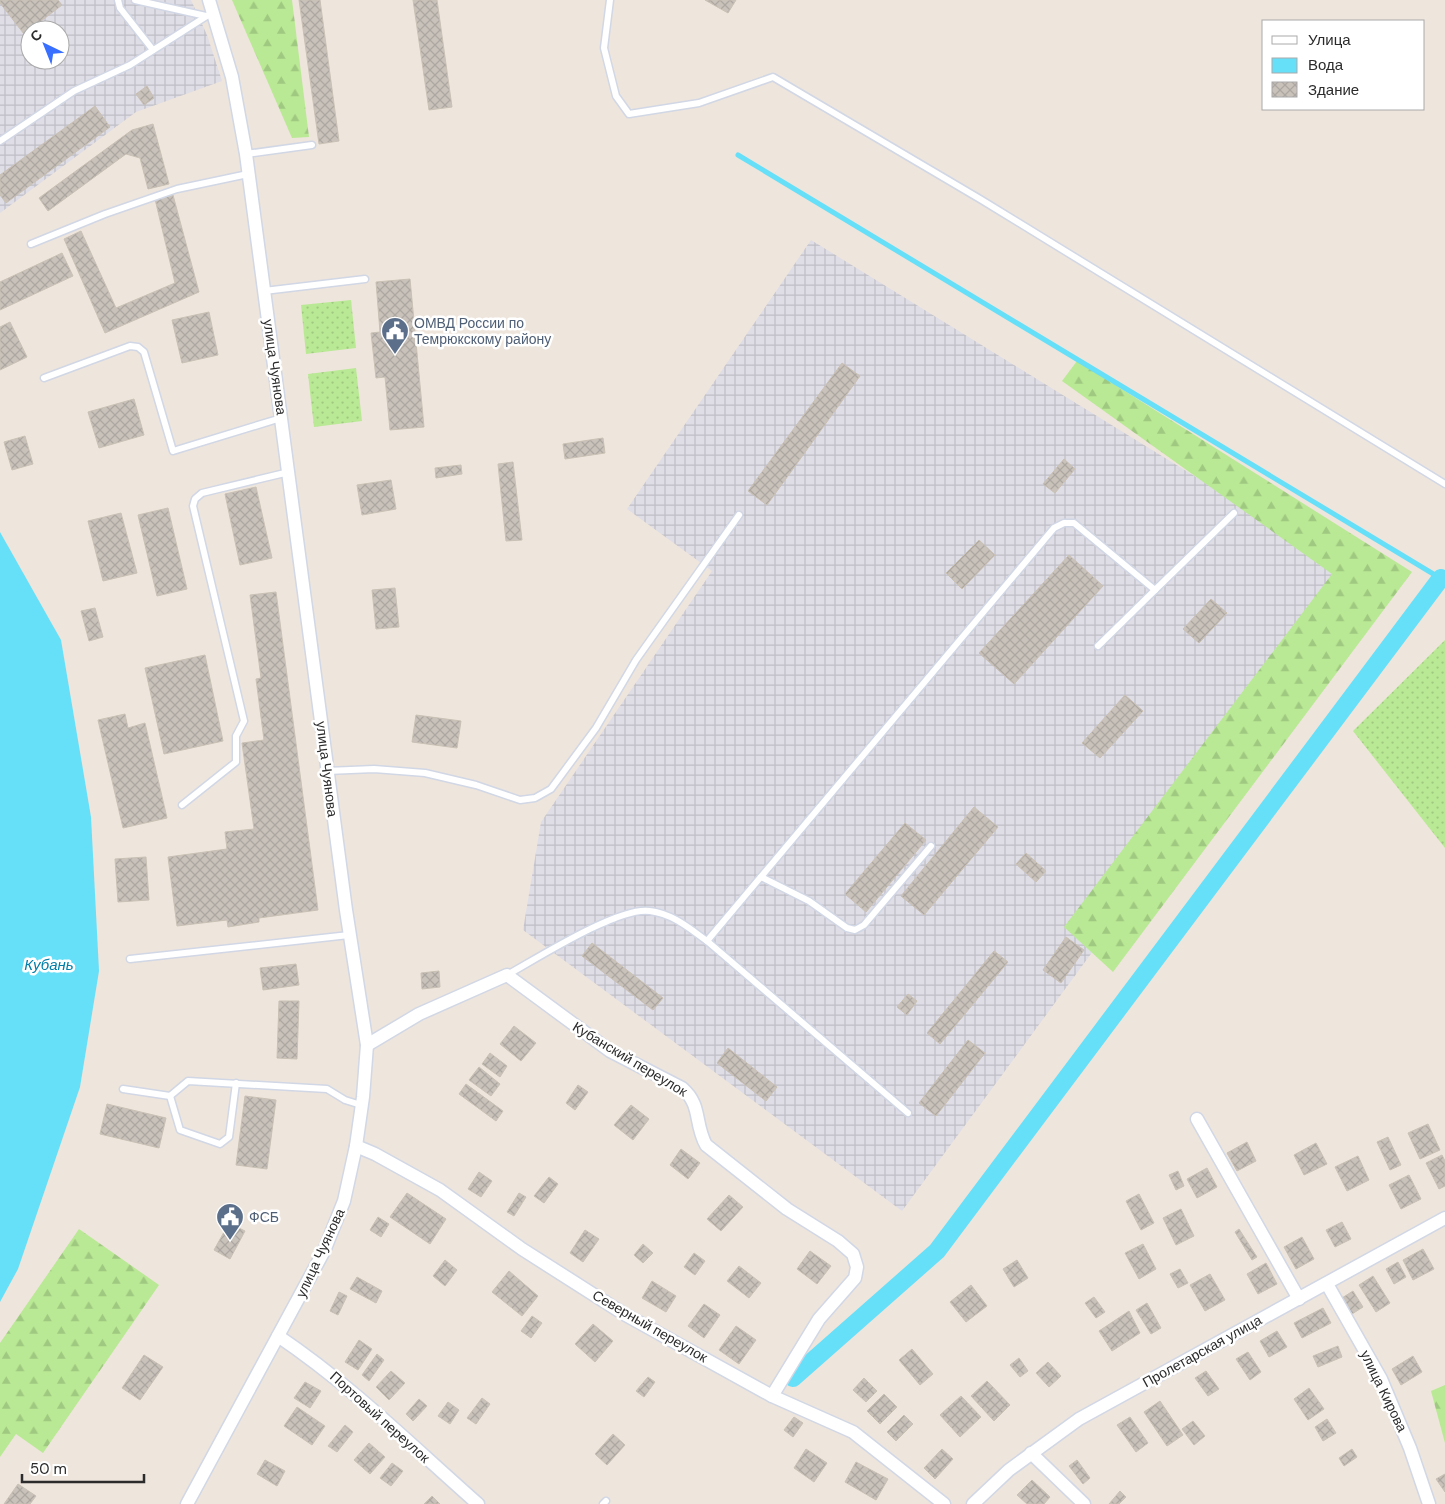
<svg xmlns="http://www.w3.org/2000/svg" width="1445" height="1504" viewBox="0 0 1445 1504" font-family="'DM Sans',sans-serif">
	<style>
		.industrial { fill: url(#industrial-grid); fill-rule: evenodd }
		.grass { fill: url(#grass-dots) }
		.forest { fill: url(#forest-firs) }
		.water { fill: #66dff9 }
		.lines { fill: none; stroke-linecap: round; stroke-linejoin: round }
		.stream { stroke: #66dff9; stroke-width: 5 }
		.canal { stroke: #66dff9; stroke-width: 18 }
		.building { fill: url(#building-cross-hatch); stroke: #cac1b5 }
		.lane-casing { stroke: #d1d7e5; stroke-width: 9 }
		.street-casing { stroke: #d1d7e5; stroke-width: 15 }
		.lane { stroke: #fff; stroke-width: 6 }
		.street { stroke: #fff; stroke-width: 12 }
		.labels { text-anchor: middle; stroke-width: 5; stroke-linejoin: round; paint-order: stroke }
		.service-label { font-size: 14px; fill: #4e5e75; stroke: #fff; text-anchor: start }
		.street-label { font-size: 14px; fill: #2b2b2b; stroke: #fff }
		.water-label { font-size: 15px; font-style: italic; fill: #027ea8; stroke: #fff }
	</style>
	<defs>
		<pattern id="industrial-grid" width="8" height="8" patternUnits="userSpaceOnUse" patternTransform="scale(1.25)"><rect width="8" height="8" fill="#dfdde6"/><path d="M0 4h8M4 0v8" fill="none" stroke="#c0bec5"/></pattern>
		<pattern id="grass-dots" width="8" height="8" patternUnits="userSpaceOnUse" patternTransform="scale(1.25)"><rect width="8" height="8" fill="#b9e994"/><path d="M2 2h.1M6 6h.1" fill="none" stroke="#9fc880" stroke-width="1.8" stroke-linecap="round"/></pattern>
		<pattern id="forest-firs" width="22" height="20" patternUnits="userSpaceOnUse" patternTransform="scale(1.25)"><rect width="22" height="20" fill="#b9e994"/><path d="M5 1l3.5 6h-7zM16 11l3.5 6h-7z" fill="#9fc880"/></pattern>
		<pattern id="building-cross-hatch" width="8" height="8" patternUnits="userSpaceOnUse" patternTransform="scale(1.25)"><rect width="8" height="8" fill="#c9c2bb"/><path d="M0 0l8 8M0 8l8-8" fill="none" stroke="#ada7a1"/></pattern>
	</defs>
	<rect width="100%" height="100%" fill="#eee5dc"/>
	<!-- industrial -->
	<g class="industrial">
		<path d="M 0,0 L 191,0 L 207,35 L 222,81 L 136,112 L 0,213 ZM 30,30 L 60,30 L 60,60 L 30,60 Z"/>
		<polygon points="811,240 1365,581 902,1211 523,930 541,822 712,571 627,509"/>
	</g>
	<!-- grass -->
	<g class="grass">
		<polygon points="351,300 356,348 306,354 301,305"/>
		<polygon points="356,368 362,421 314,427 308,374"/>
		<polygon points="1445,640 1445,848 1353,731"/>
	</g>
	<!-- forest -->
	<g class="forest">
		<polygon points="232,0 292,0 309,137 292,138"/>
		<polygon points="1077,361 1412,572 1113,972 1064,927 1332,574 1062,381"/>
		<polygon points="79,1229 159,1285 43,1453 16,1434 0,1457 0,1343"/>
		<polygon points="1445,1385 1445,1443 1431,1391"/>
	</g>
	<!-- water -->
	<polygon class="water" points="0,532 61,640 91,817 99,971 80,1087 18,1269 0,1302"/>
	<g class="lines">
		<!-- stream -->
		<polyline class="stream" points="738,155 1445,581"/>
		<!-- canal -->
		<polyline class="canal" points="793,1378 937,1251 1441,578"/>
	</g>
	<!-- building -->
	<g class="building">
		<polygon points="0,0 58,0 62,5 24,34 0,3"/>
		<polygon points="299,0 320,0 339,141 319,144"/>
		<polygon points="413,0 437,0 452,107 429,110"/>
		<polygon points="705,0 736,0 728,13"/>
		<polygon points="147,86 154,98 144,105 136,94"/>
		<polygon points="95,106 110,127 6,203 0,195 0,175"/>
		<polygon points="153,124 169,184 148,189 140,158 126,154 48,211 39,198 132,130"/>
		<polygon points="173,195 199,292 105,333 64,239 81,231 116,308 175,283 155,199"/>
		<polygon points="62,253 73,276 0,310 0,282"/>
		<polygon points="410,279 424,427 390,430 385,377 376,378 371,333 380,332 376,282"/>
		<polygon points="209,312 218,355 182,363 172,320"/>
		<polygon points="10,322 27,357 0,370 0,327"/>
		<polygon points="842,363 860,376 767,505 748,491"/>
		<polygon points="134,399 144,435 99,448 88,412"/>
		<polygon points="25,436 33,464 12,470 4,442"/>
		<polygon points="603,438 605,453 565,459 563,444"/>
		<polygon points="1064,459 1075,469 1055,493 1043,484"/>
		<polygon points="513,462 522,540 506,541 498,464"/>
		<polygon points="461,465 462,474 436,478 435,468"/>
		<polygon points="391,480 396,509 362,515 357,485"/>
		<polygon points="256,487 272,558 240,565 225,494"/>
		<polygon points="168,508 187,589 157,596 138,515"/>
		<polygon points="121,513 137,573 103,581 88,521"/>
		<polygon points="979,540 995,555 962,589 946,573"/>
		<polygon points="1069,555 1103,586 1014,684 979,653"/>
		<polygon points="395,588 399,627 376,629 372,590"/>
		<polygon points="276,592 318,910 259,918 259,922 228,927 227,920 177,926 168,857 227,849 225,832 254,829 242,743 264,740 256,679 261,678 250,595"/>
		<polygon points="1211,599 1227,613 1199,643 1183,629"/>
		<polygon points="95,608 103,637 89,641 81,611"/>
		<polygon points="205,655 223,741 164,754 145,668"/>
		<polygon points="1125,695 1143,711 1100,758 1082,743"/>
		<polygon points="125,714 128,728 145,723 167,818 123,828 98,720"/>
		<polygon points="416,715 461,721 457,748 412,742"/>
		<polygon points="974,807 998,827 924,915 901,896"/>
		<polygon points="905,823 926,840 866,912 845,894"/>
		<polygon points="1026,853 1046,871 1036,882 1016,864"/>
		<polygon points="146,857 149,900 118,902 115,859"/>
		<polygon points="1066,937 1084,950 1061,983 1043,970"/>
		<polygon points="592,943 663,998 653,1010 582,956"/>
		<polygon points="994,951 1008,962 940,1044 927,1033"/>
		<polygon points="296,964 299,985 263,990 260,968"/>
		<polygon points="439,971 440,987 422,989 421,973"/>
		<polygon points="908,994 917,1001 907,1015 897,1007"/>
		<polygon points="279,1001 299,1001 297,1059 277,1058"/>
		<polygon points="514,1026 536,1043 521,1061 500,1044"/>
		<polygon points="968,1040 985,1053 936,1116 919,1103"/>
		<polygon points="728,1048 777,1087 766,1101 717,1063"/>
		<polygon points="490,1053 507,1066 500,1077 482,1064"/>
		<polygon points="479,1067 500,1084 491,1096 469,1080"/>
		<polygon points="466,1084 503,1111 496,1121 459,1094"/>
		<polygon points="578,1085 588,1092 575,1110 566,1103"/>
		<polygon points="245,1096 276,1100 267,1169 236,1165"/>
		<polygon points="107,1104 166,1118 159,1148 100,1134"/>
		<polygon points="631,1105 649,1119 633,1140 614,1125"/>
		<polygon points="1428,1124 1440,1150 1420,1159 1408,1133"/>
		<polygon points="1388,1137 1401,1165 1390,1170 1377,1142"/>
		<polygon points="1247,1142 1256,1161 1237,1171 1227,1153"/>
		<polygon points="1316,1143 1327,1164 1304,1175 1294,1155"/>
		<polygon points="681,1149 700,1163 688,1179 670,1165"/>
		<polygon points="1442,1155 1445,1161 1445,1186 1439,1189 1426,1163"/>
		<polygon points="1358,1156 1369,1180 1347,1191 1335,1167"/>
		<polygon points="1207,1168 1217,1187 1197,1198 1187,1179"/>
		<polygon points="1178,1171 1184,1186 1176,1190 1169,1175"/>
		<polygon points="479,1172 492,1181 481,1197 468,1189"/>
		<polygon points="1409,1175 1421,1199 1401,1209 1389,1185"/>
		<polygon points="549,1177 558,1184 544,1203 534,1196"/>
		<polygon points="407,1193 446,1219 430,1244 390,1217"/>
		<polygon points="519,1193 526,1197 514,1216 507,1212"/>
		<polygon points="1139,1194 1154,1223 1141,1230 1126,1201"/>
		<polygon points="729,1195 743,1207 721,1231 707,1219"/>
		<polygon points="1181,1209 1194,1236 1176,1245 1163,1218"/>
		<polygon points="378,1217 389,1224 381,1237 370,1230"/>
		<polygon points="1342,1222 1351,1239 1335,1247 1326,1230"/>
		<polygon points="229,1223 245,1231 230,1259 214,1250"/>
		<polygon points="1239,1229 1257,1257 1252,1260 1235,1232"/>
		<polygon points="585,1230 599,1239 583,1262 570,1253"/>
		<polygon points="1302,1237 1314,1259 1296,1269 1284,1247"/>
		<polygon points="643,1244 653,1253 643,1263 634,1255"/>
		<polygon points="1143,1244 1156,1269 1139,1279 1125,1253"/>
		<polygon points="1423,1249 1434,1269 1413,1280 1403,1260"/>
		<polygon points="810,1251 831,1266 817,1284 797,1269"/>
		<polygon points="694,1253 705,1261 695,1275 684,1267"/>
		<polygon points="445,1260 457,1270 445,1286 433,1276"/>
		<polygon points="1017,1260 1028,1278 1014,1287 1003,1269"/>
		<polygon points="1398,1262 1406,1277 1394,1284 1386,1269"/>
		<polygon points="1266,1263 1277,1284 1258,1294 1247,1274"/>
		<polygon points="739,1266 761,1283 749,1298 727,1281"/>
		<polygon points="1180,1269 1188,1283 1178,1288 1170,1274"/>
		<polygon points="509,1271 538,1296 522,1316 492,1292"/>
		<polygon points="1210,1274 1225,1300 1205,1311 1190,1285"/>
		<polygon points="1373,1276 1390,1303 1376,1312 1359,1285"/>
		<polygon points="357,1277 382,1291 376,1303 350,1289"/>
		<polygon points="652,1281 676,1296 666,1312 642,1298"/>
		<polygon points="971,1285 987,1306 966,1322 950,1302"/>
		<polygon points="1353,1291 1363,1307 1352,1314 1342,1298"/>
		<polygon points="339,1292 347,1296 338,1315 330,1311"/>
		<polygon points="1094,1297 1105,1312 1096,1318 1085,1303"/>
		<polygon points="1147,1303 1161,1328 1151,1334 1136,1310"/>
		<polygon points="704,1304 720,1315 704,1338 688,1326"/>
		<polygon points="1323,1308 1331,1323 1302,1338 1294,1323"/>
		<polygon points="1129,1311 1140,1333 1112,1351 1099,1331"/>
		<polygon points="532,1316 542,1323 531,1338 521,1331"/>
		<polygon points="593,1324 613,1341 595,1362 575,1344"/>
		<polygon points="736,1326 756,1340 739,1364 719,1350"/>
		<polygon points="1277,1331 1287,1347 1269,1357 1260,1341"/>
		<polygon points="359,1340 372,1349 358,1370 345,1362"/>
		<polygon points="1338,1346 1342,1357 1318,1367 1313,1356"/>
		<polygon points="912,1349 933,1374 920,1385 899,1360"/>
		<polygon points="1248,1352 1261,1372 1250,1380 1236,1359"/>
		<polygon points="377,1354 384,1360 369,1381 362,1375"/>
		<polygon points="144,1355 163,1367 140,1400 122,1388"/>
		<polygon points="1413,1356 1422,1372 1401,1385 1392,1369"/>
		<polygon points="1019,1358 1028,1371 1020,1377 1010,1365"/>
		<polygon points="1048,1362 1061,1376 1049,1387 1036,1373"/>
		<polygon points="391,1371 405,1383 389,1400 376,1387"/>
		<polygon points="1206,1371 1219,1389 1208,1396 1195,1378"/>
		<polygon points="648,1377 655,1382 644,1397 636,1391"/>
		<polygon points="864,1378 877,1391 866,1402 853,1390"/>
		<polygon points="987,1381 1010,1405 994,1421 971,1396"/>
		<polygon points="305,1382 321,1391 310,1408 294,1398"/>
		<polygon points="1309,1388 1324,1409 1308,1420 1294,1399"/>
		<polygon points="884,1394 897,1407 880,1424 867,1411"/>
		<polygon points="961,1396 981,1417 960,1437 940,1415"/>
		<polygon points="482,1398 490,1404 476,1424 467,1418"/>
		<polygon points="419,1399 427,1406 413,1421 406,1414"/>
		<polygon points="1160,1401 1183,1435 1167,1446 1144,1412"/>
		<polygon points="448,1402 459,1410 450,1424 438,1416"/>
		<polygon points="297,1407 325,1426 312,1445 284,1426"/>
		<polygon points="904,1415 913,1424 896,1441 887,1432"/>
		<polygon points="794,1417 803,1423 793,1437 784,1430"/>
		<polygon points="1130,1417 1148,1443 1136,1452 1117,1425"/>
		<polygon points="1327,1419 1336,1433 1323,1441 1315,1427"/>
		<polygon points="1193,1421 1205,1436 1194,1445 1182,1429"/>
		<polygon points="345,1425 353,1432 337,1452 328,1446"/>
		<polygon points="613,1434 625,1445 607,1465 595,1454"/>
		<polygon points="369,1443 385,1457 370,1474 354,1460"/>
		<polygon points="806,1449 827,1463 814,1482 794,1468"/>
		<polygon points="942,1449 953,1459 935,1479 924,1468"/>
		<polygon points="1352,1449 1357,1457 1344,1466 1339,1458"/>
		<polygon points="265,1460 285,1471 277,1486 257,1474"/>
		<polygon points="1077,1460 1090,1478 1083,1484 1069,1466"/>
		<polygon points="856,1462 888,1479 876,1500 845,1482"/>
		<polygon points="392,1463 403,1471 391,1486 380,1478"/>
		<polygon points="1445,1474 1445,1492 1436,1479"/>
		<polygon points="1032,1480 1050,1497 1044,1504 1027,1504 1017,1495"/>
		<polygon points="18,1484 36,1496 30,1504 4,1504"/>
		<polygon points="1120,1491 1126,1497 1119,1504 1109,1504"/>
		<polygon points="432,1496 440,1504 424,1504"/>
	</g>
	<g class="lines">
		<defs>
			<g id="lane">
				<polyline points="118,0 120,8 153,50"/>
				<polyline points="135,0 206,16"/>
				<polyline points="610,0 604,48 616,96 629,114 699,103 773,77 980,199 1445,484"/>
				<polyline points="0,141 74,91 130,65 213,12"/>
				<polyline points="246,154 312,145"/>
				<polyline points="31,244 105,214 177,189 248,174"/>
				<polyline points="264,291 365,279"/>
				<polyline points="44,378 130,346 138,347 144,352 173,451 281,418"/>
				<polyline points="1098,646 1155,590"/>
				<polyline points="327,771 374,769 425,773 476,785 520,800 535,798 551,789 596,728 636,660 739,515"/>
				<polyline points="182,805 236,762 236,736 244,721 193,506 195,499 202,493 289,472"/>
				<polyline points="761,877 809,901 847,928 855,930 864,925 931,846"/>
				<polyline points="707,941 1054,528 1064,523 1074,523 1155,590 1234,513"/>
				<polyline points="130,959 349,935"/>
				<path d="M 507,975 C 536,959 619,906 650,911 C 673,914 689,928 707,941 L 908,1113"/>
				<polyline points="123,1089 170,1096 188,1081 327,1089 345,1100 361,1105"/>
				<polyline points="170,1096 180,1130 220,1144 229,1137 236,1083"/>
				<polyline points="603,1504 606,1501"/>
			</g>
			<g id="street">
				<path d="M 367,1045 L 419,1014 L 507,975 L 610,1051 L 682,1088 C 702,1105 694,1123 706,1145 L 787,1209 L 838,1241 L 853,1254 L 857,1267 L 855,1278 L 819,1319 L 772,1396"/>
				<polyline points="1197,1119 1299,1299"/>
				<polyline points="356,1146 375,1154 440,1190 522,1249 624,1314 772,1396 853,1432 944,1504"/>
				<polyline points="1327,1284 1381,1379 1410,1448 1429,1504"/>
				<path d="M 278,1336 C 352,1386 411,1445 478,1504"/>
				<polyline points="1031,1453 1084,1504"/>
				<polyline points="187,1504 324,1251 344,1201 356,1146 363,1097 367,1045 346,910 246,154 232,77 209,0"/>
				<polyline points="973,1504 1009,1470 1079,1419 1445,1218"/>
			</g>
		</defs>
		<!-- lane casing -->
		<use href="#lane" class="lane-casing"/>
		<!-- street casing -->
		<use href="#street" class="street-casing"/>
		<!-- lane -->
		<use href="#lane" class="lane"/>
		<!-- street -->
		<use href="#street" class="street"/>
	</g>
	<!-- icons -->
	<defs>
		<symbol id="civic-pin" viewBox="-11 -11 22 30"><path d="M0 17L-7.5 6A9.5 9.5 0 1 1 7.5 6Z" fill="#5c6f8a" stroke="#fff"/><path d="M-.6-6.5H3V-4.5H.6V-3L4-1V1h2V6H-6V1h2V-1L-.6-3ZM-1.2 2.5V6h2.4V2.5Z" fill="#fff"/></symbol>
	</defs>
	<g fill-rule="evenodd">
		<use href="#civic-pin" x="379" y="315" width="32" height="43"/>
		<use href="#civic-pin" x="214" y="1201" width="32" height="43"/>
	</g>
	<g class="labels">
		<!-- service labels -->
		<g class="service-label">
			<text x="414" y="328">ОМВД России по<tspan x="414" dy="16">Темрюкскому району</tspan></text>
			<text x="249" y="1222">ФСБ</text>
		</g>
		<!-- street labels -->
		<g class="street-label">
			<text transform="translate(275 367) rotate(82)" y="5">улица Чуянова</text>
			<text transform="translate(327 769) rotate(83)" y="5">улица Чуянова</text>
			<text transform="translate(630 1059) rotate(31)" y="5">Кубанский переулок</text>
			<text transform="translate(320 1253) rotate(-65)" y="5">улица Чуянова</text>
			<text transform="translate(650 1326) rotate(30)" y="5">Северный переулок</text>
			<text transform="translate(1202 1351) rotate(-29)" y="5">Пролетарская улица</text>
			<text transform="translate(1384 1391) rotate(64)" y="5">улица Кирова</text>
			<text transform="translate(380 1417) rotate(42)" y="5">Портовый переулок</text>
		</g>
		<!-- water labels -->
		<g class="water-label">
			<text x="49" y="970">Кубань</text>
		</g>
	</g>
	<!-- legend -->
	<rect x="1262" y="20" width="162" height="90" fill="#ffffff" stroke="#aaaaaa"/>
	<rect x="1272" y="36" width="25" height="8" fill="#ffffff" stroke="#aaaaaa"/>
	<text x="1308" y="45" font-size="15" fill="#2b2b2b">Улица</text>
	<rect x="1272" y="58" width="25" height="15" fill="#66dff9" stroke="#aaaaaa"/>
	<text x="1308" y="70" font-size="15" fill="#2b2b2b">Вода</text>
	<rect x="1272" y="82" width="25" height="15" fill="url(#building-cross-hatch)" stroke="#aaaaaa"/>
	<text x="1308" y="95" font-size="15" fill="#2b2b2b">Здание</text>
	<!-- north arrow -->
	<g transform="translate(45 45) rotate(317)"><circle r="24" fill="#ffffff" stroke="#aaaaaa"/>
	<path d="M0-4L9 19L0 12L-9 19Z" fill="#386fff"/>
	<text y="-8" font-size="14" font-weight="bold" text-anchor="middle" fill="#2b2b2b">С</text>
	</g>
	<!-- scale -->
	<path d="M22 1474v8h122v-8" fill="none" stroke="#2b2b2b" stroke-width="2.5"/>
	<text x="30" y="1474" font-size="15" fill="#2b2b2b" stroke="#ffffff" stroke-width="4" paint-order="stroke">50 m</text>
</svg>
